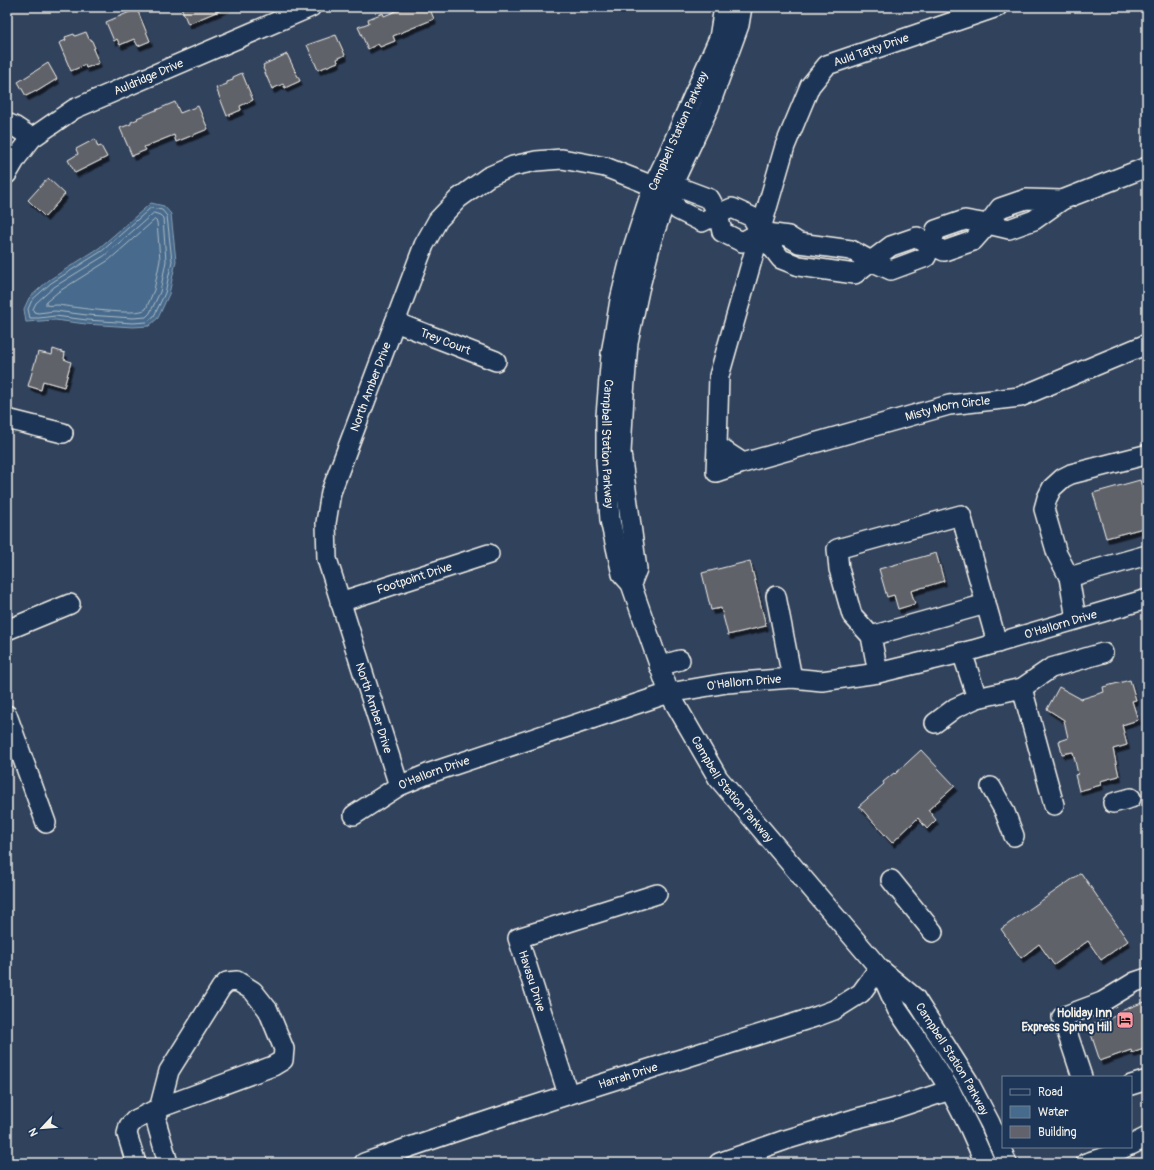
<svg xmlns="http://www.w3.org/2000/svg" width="1154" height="1170" viewBox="0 0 1154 1170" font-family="Pangolin,sans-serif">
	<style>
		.water { fill: #466b8d; stroke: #8ca1b1 }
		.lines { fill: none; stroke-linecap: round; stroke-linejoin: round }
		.shore { stroke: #aebbc4; stroke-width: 1 }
		.building { fill: #61626b; stroke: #f4f1e8; filter: url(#shadow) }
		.minor-casing { stroke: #f4f1e8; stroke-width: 22 }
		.minor { stroke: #1d3557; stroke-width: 19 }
		.labels { text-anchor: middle; stroke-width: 4; stroke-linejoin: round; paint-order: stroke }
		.street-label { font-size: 12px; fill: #f4f1e8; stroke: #1d3557 }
		.poi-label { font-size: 12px; font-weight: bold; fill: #f4f1e8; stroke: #1d3557; text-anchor: end }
	</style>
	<defs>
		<filter id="shadow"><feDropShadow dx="2.5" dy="4.5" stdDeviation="0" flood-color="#0009"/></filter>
	</defs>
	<rect width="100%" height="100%" fill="#31425d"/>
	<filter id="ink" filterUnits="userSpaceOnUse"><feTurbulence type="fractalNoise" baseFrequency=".025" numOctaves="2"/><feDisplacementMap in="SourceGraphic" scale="8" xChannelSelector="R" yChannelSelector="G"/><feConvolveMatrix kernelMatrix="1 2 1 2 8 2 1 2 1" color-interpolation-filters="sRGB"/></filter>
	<g filter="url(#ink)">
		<!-- water -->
		<polygon class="water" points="151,203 164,206 171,214 176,261 169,294 158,318 149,326 133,327 86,324 55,320 26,322 24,309 29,298 49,280 99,248"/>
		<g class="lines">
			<!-- shore -->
			<g class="shore">
				<polygon points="151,208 162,210 167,216 172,261 165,293 154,316 147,322 133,323 87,320 55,316 39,318 30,318 28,309 32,300 51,283 102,251"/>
				<polygon points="154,213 160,215 163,218 166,261 160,292 150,313 146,317 133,318 87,315 55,311 38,313 34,312 33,309 36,303 54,287 104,256"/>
				<path d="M 155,220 L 157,222 L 160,260 L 154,290 L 146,309 C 137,317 73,307 58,305 C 54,305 50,306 46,305 L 46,302 L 58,292 L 109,260 Z"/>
			</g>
		</g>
		<!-- building -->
		<g class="building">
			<polygon points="181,7 228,7 188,24"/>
			<polygon points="406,7 429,7 434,19 393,36 395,41 380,47 378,44 368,49 358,27 369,23 368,19 383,13 384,16"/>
			<polygon points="137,9 150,41 138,46 134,39 120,45 117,39 114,41 106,22"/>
			<polygon points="86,32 89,39 91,39 95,48 93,49 99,63 86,68 85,65 71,71 59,43 66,40 65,37 74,34 75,36"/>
			<polygon points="336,35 345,55 337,59 338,62 318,70 307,45"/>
			<polygon points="287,54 300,81 285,88 283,84 272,89 263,68 264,67 263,65"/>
			<polygon points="48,63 57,79 36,92 36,91 26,96 18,82"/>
			<polygon points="242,73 253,100 240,106 241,110 227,116 216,88 227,84 227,82 233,80 233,77"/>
			<polygon points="175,102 180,113 198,106 208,129 176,142 174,135 144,147 146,150 132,156 120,128 131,124 131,122 138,119 137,118"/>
			<polygon points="95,139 98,147 101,146 107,157 75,173 68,160 78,154 76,149"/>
			<polygon points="48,178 65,194 45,217 28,200"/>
			<polygon points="53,349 65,353 64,359 71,362 64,387 43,381 41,390 28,386 38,352 52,355"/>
			<polygon points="1140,480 1145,497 1147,496 1147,527 1106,538 1093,493"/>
			<polygon points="936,553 944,581 911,591 915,604 898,609 894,595 887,597 879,569"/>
			<polygon points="750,561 766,626 728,635 721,608 711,610 702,573"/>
			<polygon points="1130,680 1136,700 1132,701 1138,720 1122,725 1127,745 1113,749 1119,776 1100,781 1101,785 1079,791 1075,775 1078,774 1073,752 1062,754 1059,741 1068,738 1064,720 1047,709 1059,687 1081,699 1104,692 1103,687"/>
			<polygon points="921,750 955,786 928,810 936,820 927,829 918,818 892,843 859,806 884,784 883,782 894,773 895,774"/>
			<polygon points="1081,873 1128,941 1101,960 1088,941 1054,965 1039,944 1021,958 1001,929"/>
			<polygon points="1147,1001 1147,1048 1132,1053 1131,1050 1100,1061 1088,1025 1119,1015 1118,1012"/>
		</g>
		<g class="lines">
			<defs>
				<g id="minor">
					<path id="s1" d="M 724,7 L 719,38 L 685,115 L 668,155 L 653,186 L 632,251 L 620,300 L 611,354 L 606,416 L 606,461 L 610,520 L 622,574 L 631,584 L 669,693 L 718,778 L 879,968 L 915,998 L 968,1081 L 990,1123 L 1007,1163"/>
					<path id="s2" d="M 997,7 L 827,65 L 810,86 L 785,146 L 760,232 L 719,376 L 717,446 L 743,463 L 949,405 L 1020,397 L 1147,344"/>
					<polyline points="7,123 14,126 32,138"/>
					<path id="s3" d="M 7,174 L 17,157 L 32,138 L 74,109 L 311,7"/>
					<polyline points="668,194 678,210 702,222 718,214 722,232 742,242 760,232 781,259 799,266 855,274 871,261 891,270 926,257 931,245 944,251 973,241 988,224 1009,229 1034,220 1062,200 1147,167"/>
					<polyline points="668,194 678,187 710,199 718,214 732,208 752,217 760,232 788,236 799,243 851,250 871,261 891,246 917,237 931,245 936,230 965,220 988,224 1000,208 1026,199 1062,200"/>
					<path id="s4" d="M 395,322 L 496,361"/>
					<polyline points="7,419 63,433"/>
					<polyline points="717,446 716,472 743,463"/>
					<polyline points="1069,577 1147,555"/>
					<polyline points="631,584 637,569 621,453 624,394 628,342 639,290 652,239 668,194 709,107 739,25 742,7"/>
					<polyline points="776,596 792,678"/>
					<path id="s5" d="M 340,602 L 489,554"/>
					<polyline points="1076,619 1069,577 1057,554 1044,509 1047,498 1052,488 1063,478 1071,474 1145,455 1147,456"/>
					<polyline points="7,630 70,604"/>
					<polyline points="871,636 986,604"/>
					<polyline points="659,666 680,660"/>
					<polyline points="878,673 871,636 852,615 839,569 837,549 961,515 997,643"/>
					<polyline points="1022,688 1054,805"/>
					<polyline points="977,698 1022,688 1051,668 1103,653"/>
					<polyline points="7,715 46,823"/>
					<polyline points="935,723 955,708 977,698 962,652"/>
					<path id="s6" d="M 399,786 L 327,559 L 326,523 L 331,492 L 424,245 L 438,220 L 459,198 L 488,177 L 513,166 L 536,161 L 562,159 L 605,167 L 653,186 L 668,194"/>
					<polyline points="991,787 1004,810 1014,836"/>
					<polyline points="1113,803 1131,798"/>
					<path id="s7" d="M 354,815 L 399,786 L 430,773 L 669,693 L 727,683 L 792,678 L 822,681 L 878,673 L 973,650 L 1147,599"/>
					<polyline points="891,880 933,932"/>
					<polyline points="881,973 897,1009 925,1050 950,1090 970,1129 985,1163"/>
					<polyline points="1082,1077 1062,1017 1102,1002 1135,982 1147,978"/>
					<polyline points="1131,1085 1147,1080"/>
					<polyline points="568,1094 518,938 657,894"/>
					<polyline points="1131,1145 1147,1137"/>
					<polyline points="136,1163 127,1134 129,1126 135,1120 159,1108 273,1066 283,1060 284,1049 268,1010 253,991 237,981 227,982 221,988 169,1071 156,1121 168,1163"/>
					<path id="s8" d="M 364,1163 C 514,1110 666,1064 818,1016 L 834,1010 L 861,993 L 879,968"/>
					<polyline points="719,1163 785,1140 854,1119 893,1109 950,1090"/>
					<polyline points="1086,1163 1108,1156 1126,1147"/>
				</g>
			</defs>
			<!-- minor casing -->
			<use href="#minor" class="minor-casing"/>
			<!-- minor -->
			<use href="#minor" class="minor"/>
		</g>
	</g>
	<!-- icons -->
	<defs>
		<symbol id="hotel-square" viewBox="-11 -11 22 22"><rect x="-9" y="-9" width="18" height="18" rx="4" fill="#ff9aa2" stroke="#1d3557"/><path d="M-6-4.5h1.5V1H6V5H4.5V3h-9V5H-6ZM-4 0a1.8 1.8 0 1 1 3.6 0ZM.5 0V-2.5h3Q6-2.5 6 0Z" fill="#111"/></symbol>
	</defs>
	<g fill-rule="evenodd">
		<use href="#hotel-square" x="1115" y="1010" width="20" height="20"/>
	</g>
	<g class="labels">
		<!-- street labels -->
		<g class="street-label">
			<text transform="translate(871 50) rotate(-19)" y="4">Auld Tatty Drive</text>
			<text dy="4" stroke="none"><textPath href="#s3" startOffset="176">Auldridge Drive</textPath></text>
			<text transform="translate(678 131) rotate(-66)" y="4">Campbell Station Parkway</text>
			<text dy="4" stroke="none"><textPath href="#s4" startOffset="54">Trey Court</textPath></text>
			<text dy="4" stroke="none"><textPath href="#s6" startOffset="418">North Amber Drive</textPath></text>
			<text dy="4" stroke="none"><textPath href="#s2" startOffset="824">Misty Morn Circle</textPath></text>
			<text dy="4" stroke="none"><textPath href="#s1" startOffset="457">Campbell Station Parkway</textPath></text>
			<text dy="4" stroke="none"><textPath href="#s5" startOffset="78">Footpoint Drive</textPath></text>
			<text dy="4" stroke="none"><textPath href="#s7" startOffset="739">O'Hallorn Drive</textPath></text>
			<text dy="4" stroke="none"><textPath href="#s7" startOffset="415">O'Hallorn Drive</textPath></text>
			<text transform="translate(374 708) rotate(72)" y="4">North Amber Drive</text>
			<text dy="4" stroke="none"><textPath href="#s7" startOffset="91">O'Hallorn Drive</textPath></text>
			<text dy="4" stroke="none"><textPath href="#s1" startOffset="833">Campbell Station Parkway</textPath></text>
			<text transform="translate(532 981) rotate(72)" y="4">Havasu Drive</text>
			<text dy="4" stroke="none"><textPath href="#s1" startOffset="1183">Campbell Station Parkway</textPath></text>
			<text dy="4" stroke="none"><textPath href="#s8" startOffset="278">Harrah Drive</textPath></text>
		</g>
		<!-- poi labels -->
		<g class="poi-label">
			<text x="1112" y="1017">Holiday Inn<tspan x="1112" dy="14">Express Spring Hill</tspan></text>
		</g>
	</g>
	<!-- margin -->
	<rect width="1154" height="1170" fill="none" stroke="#1d3557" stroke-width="24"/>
	<rect x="12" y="12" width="1130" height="1146" fill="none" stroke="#f4f1e8" stroke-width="1.5" filter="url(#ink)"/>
	<!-- legend -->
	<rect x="1002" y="1076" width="130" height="72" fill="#1d3557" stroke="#738091"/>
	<rect x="1010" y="1089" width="20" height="6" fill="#1d3557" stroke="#738091"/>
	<text x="1038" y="1096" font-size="12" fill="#f4f1e8">Road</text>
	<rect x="1010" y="1106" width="20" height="12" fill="#466b8d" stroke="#738091"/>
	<text x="1038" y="1116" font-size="12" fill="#f4f1e8">Water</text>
	<rect x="1010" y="1126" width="20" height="12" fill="#61626b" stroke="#738091"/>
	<text x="1038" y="1136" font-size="12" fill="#f4f1e8">Building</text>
	<!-- north arrow -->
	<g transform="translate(42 1128) rotate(244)" stroke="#1d3557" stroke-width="3" paint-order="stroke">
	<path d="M0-3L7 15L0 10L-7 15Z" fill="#f4f1e8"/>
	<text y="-6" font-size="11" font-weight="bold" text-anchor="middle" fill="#f4f1e8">N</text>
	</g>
</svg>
